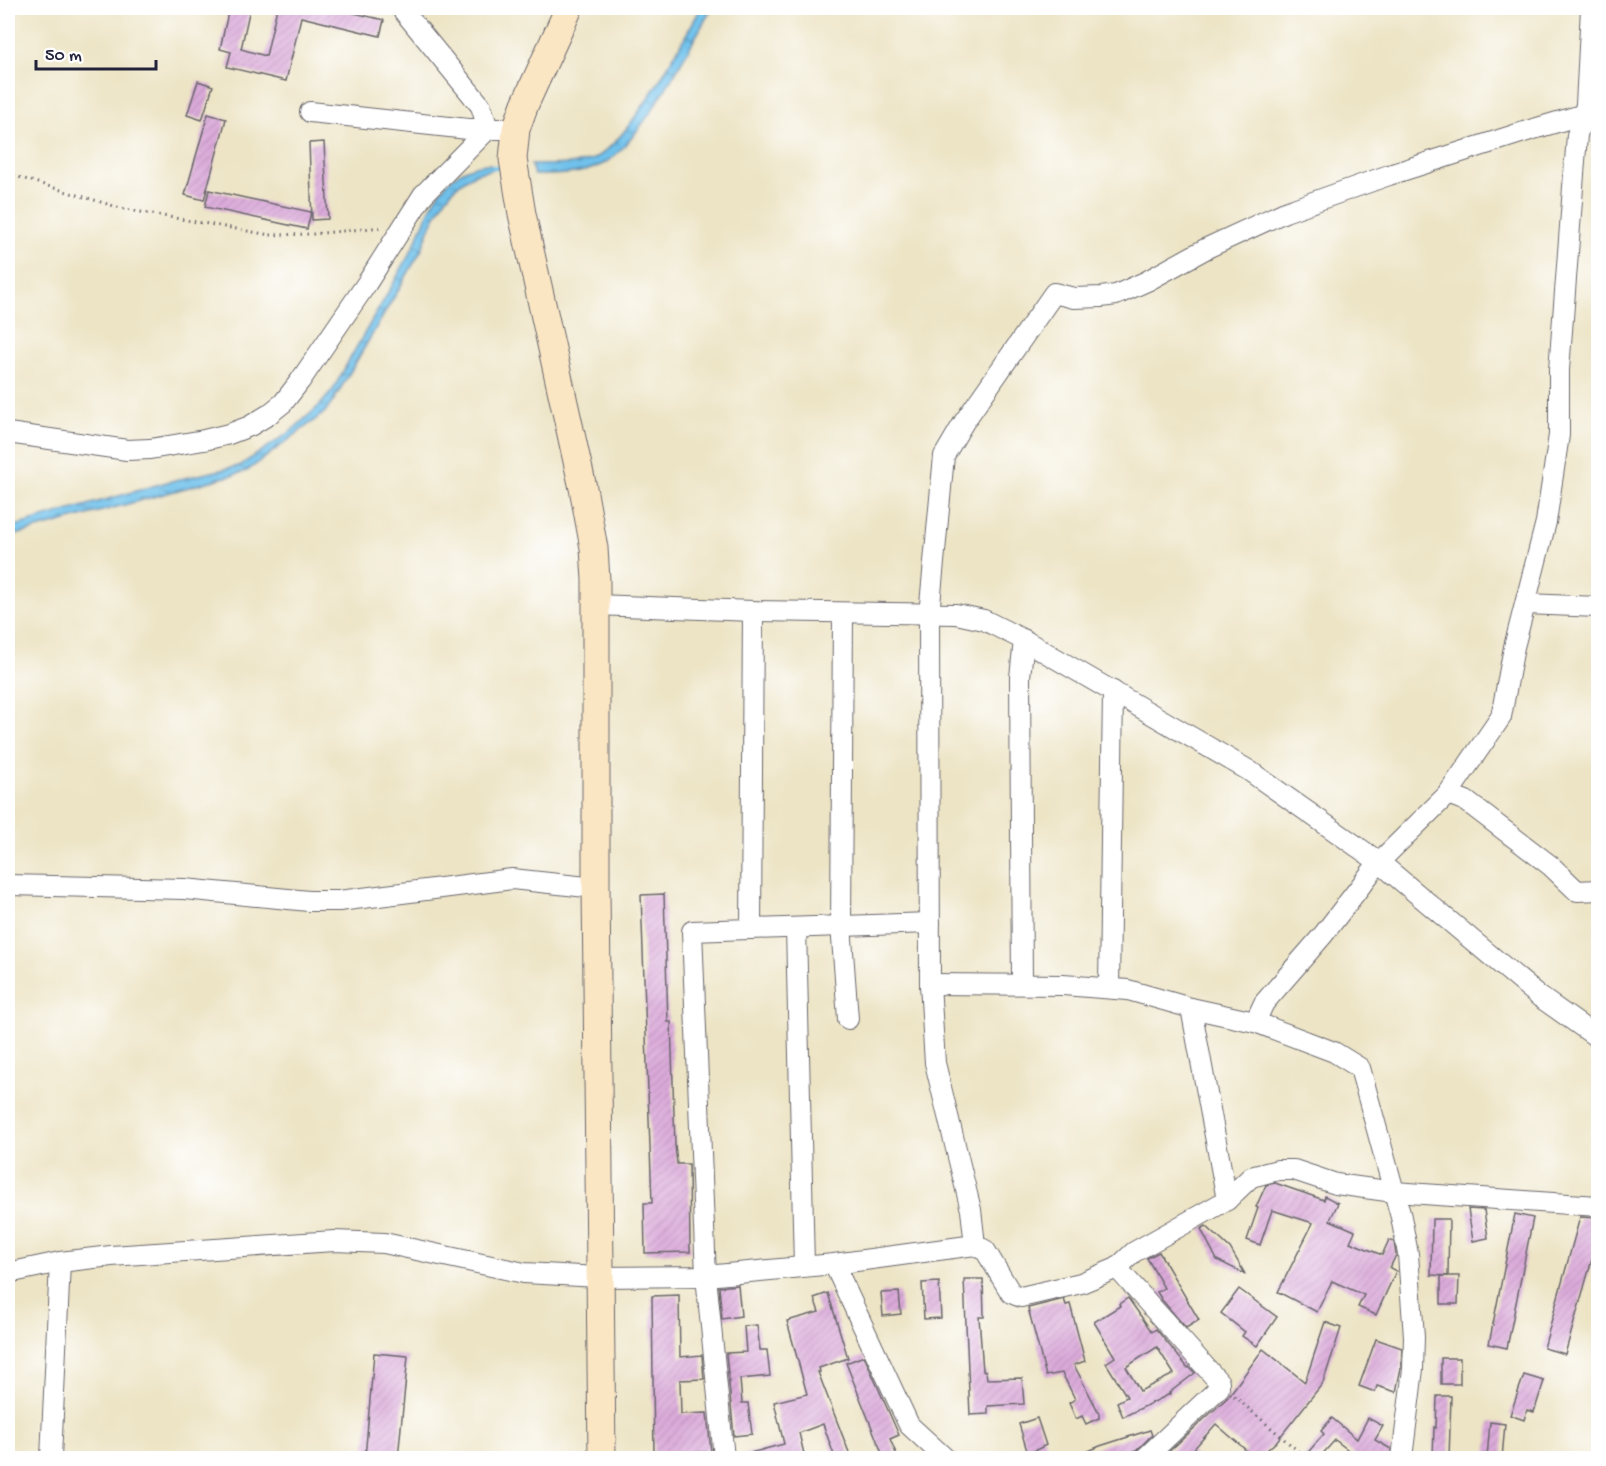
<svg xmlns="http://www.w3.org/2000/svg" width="1606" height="1466" viewBox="0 0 1606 1466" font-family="'Gochi Hand',sans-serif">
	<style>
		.water { fill: url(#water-ripples); stroke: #487293; stroke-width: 1.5 }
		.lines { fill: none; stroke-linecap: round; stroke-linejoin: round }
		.stream { stroke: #6fc1eb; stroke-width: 4.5 }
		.building { fill: url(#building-hatch); fill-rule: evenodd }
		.street-casing { stroke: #69666b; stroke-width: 22 }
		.secondary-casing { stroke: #69666b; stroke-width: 29 }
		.path { stroke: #69666b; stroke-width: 3; stroke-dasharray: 1.5 4.5; stroke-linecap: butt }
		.street { stroke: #fff; stroke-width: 20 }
		.secondary { stroke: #fbe6c4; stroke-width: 27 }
	</style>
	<defs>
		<pattern id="water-ripples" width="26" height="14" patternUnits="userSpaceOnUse" patternTransform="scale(1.5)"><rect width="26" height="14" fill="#6fc1eb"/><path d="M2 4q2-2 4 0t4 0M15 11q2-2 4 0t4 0" fill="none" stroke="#5b9cc0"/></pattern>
		<pattern id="building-hatch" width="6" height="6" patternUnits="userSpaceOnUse" patternTransform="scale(1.5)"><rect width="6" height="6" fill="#dbaada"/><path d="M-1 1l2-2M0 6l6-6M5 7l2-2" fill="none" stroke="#bc92bc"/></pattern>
	</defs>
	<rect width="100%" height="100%" fill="#fff"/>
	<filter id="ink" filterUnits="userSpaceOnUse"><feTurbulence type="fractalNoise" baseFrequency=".0167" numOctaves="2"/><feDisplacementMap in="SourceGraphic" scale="12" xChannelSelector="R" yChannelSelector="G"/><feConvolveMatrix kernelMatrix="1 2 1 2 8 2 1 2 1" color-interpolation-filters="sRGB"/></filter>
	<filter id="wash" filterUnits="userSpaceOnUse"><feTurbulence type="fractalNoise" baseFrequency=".008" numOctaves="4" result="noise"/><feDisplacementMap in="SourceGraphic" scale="24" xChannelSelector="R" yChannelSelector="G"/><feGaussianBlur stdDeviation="1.35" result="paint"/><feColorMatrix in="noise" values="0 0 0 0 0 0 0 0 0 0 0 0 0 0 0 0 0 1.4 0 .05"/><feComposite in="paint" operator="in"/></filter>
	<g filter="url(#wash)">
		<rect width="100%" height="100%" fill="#ede4c5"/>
		<!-- water -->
		<g class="water">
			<path d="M 701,8 L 712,8 C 690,45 639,147 601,165 C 580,175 557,175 534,175 L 531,165 C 551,164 573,166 591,160 C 627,147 681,43 701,8 Z"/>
			<path d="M 490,164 L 491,170 C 449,175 434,217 421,251 L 332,403 L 324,413 L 247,471 L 8,537 L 8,528 L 167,482 L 239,466 L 290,432 L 320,405 L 333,390 C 357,343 386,299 410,253 C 423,229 429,202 449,181 C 461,170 474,164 490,164 Z"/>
		</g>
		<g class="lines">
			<!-- stream -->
			<polyline class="stream" points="485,167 506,168"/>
		</g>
		<g id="blocks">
			<!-- building -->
			<g class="building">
				<polygon points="229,8 250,8 241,49 266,56 277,8 333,8 384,20 380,36 301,17 286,81 227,67 231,52 220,49"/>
				<polygon points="198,81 213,86 202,120 187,115"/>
				<polygon points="208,114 226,119 204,200 185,195"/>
				<polygon points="324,142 328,219 312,220 309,143"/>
				<polygon points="209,190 311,212 307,229 205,207"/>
				<polygon points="664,894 668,1022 671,1022 675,1145 677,1164 689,1164 690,1252 645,1253 644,1203 652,1203 641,895"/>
				<polygon points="1275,1183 1324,1200 1325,1196 1338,1203 1330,1220 1355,1231 1350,1242 1382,1255 1389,1240 1394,1242 1396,1255 1390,1268 1396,1271 1376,1315 1358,1307 1364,1295 1332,1281 1317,1312 1278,1292 1313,1223 1272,1210 1260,1245 1247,1240 1258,1208 1256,1207 1266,1185"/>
				<polygon points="1468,1209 1484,1210 1488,1238 1473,1241"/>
				<polygon points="1515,1214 1533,1218 1507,1348 1489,1344"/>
				<polygon points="1580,1217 1599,1218 1599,1235 1565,1354 1544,1348"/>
				<polygon points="1432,1219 1449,1219 1448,1276 1431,1275"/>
				<polygon points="1206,1226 1230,1248 1245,1274 1217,1260 1201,1229"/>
				<polygon points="1159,1252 1199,1320 1186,1328 1162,1300 1157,1292 1164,1288 1147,1258"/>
				<polygon points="1441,1276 1459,1276 1458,1304 1441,1304"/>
				<polygon points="964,1279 983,1279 984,1317 979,1317 983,1371 986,1371 987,1379 1022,1378 1024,1404 988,1406 988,1414 970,1415"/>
				<polygon points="939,1282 941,1318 924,1319 922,1283"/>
				<polygon points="738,1285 741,1316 722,1319 719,1287"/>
				<polygon points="1239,1289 1277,1317 1257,1346 1242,1336 1245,1332 1221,1313"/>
				<polygon points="899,1292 901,1314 883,1316 881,1293"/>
				<polygon points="828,1293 848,1358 819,1368 820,1372 818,1372 850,1455 835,1458 823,1424 799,1433 805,1458 747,1458 746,1454 784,1444 774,1402 807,1394 787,1321 819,1312 814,1298"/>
				<polygon points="679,1295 680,1357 702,1355 704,1379 680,1380 681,1414 707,1413 711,1452 679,1453 679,1458 654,1458 652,1296"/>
				<path d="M 1128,1298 L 1152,1332 L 1156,1329 L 1188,1368 L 1189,1367 L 1195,1373 L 1169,1393 L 1170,1394 L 1123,1417 L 1117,1402 L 1127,1397 L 1106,1363 L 1115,1357 L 1094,1322 L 1120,1306 L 1119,1304 ZM 1157,1347 L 1174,1374 L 1140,1391 L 1126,1367 Z"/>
				<polygon points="1064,1299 1066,1305 1070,1304 1085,1361 1074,1365 1099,1413 1099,1418 1086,1424 1082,1416 1076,1419 1069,1403 1075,1399 1062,1373 1046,1376 1028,1308"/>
				<polygon points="1325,1322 1341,1328 1323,1383 1276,1442 1258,1458 1239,1458 1247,1451 1216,1424 1191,1452 1197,1458 1162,1458 1228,1397 1263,1349 1305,1382"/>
				<polygon points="757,1325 760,1350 767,1350 770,1376 740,1379 742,1403 748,1403 752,1434 734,1436 726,1353 746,1352 744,1326"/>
				<polygon points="1376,1339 1402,1348 1401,1368 1396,1392 1377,1386 1375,1392 1359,1386"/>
				<polygon points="374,1353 408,1356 398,1458 365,1458"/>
				<polygon points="864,1356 899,1435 890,1439 898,1458 884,1458 846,1363"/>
				<rect x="1441" y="1358" width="19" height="26"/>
				<polygon points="1524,1375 1544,1381 1534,1412 1527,1410 1524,1420 1510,1415"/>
				<polygon points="1437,1396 1451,1396 1449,1458 1433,1458 1434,1427 1436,1428"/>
				<polygon points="1037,1418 1046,1445 1028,1454 1019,1424"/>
				<polygon points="1332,1418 1357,1439 1368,1418 1383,1426 1375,1440 1391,1449 1390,1458 1359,1458 1335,1440 1319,1458 1303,1458 1324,1434 1321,1431"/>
				<polygon points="1490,1422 1505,1424 1502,1458 1487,1458"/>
				<polygon points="1150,1430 1152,1435 1136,1451 1112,1458 1072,1458 1100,1446"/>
			</g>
		</g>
	</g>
	<g filter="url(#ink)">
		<use href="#blocks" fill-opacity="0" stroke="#69666b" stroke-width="1.5"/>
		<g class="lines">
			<defs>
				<g id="street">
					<polyline points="310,112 468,129 488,129 481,106 401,8"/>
					<polyline points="8,433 127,450 150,449 204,440 229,434 250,426 268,415 283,403 300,381 367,283 423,195 488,129 516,129"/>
					<polyline points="1526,604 1598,607"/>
					<polyline points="596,605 753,611 956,614 984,620 1024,640 1248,770 1379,862 1540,997 1598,1038"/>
					<polyline points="843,614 841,925 848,1019"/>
					<polyline points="1448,794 1466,801 1551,866 1577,891 1598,890"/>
					<polyline points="8,885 184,889 309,901 339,901 512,879 596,888"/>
					<polyline points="796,928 804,1266"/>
					<polyline points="751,929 753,611"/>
					<polyline points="930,984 1063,985 1128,990 1191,1008 1255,1022 1334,1052 1360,1068 1401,1217 1408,1254 1414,1337 1413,1369 1402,1458"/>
					<polyline points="1022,984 1020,677 1024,640"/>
					<polyline points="1109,988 1113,691"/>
					<polyline points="1191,1008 1227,1200"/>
					<polyline points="1255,1022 1264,1003 1323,935 1379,862 1448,794 1501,717 1514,647 1546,522 1559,435 1559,370 1577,135 1586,105 1591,8"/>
					<polyline points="975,1245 985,1250 1011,1293 1021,1297 1081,1283 1117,1268 1134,1252 1227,1200 1251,1177 1278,1170 1294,1170 1336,1184 1394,1192 1598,1206"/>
					<polyline points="834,1264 909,1425 945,1458"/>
					<polyline points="1117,1268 1219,1382 1219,1388 1145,1458"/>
					<polyline points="8,1273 60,1262 111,1256 334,1241 384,1243 524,1273 599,1277 706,1276 834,1264 975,1245 971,1210 935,1063 930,984 929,615 944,456 964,422 1054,293 1074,298 1101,297 1116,295 1147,281 1207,248 1285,212 1389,175 1527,131 1598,110"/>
					<polyline points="51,1458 60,1262"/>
					<polyline points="724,1458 706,1276 692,931 930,923"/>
				</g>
				<polyline id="secondary" points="569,8 525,104 516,129 513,159 522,214 583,488 594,548 596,580 596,888 602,1458"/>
			</defs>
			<!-- street casing -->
			<use href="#street" class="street-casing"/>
			<!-- secondary casing -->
			<use href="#secondary" class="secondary-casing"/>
			<!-- path -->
			<g class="path">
				<polyline points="8,174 124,209 270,235 313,234 382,227"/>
				<polyline points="1234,1396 1306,1458"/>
			</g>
			<!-- street -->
			<use href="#street" class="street"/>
			<!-- secondary -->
			<use href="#secondary" class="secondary"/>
		</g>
	</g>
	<!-- margin -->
	<rect width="1606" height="1466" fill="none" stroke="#fff" stroke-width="30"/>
	<!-- scale -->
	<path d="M36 60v9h120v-9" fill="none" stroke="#22223b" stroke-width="3"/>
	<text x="45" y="60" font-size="18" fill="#22223b" stroke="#ffffff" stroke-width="4.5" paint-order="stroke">50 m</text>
</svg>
